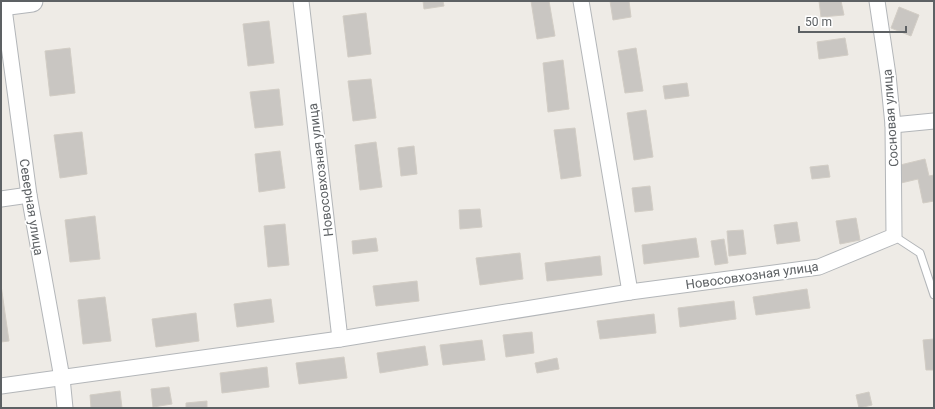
<svg xmlns="http://www.w3.org/2000/svg" width="935" height="409" viewBox="0 0 935 409" font-family="Roboto,sans-serif">
	<style>
		.building { fill: #c9c6c2; stroke: #d2cdc5 }
		.lines { fill: none; stroke-linecap: round; stroke-linejoin: round }
		.lane-casing { stroke: #b3b6b9; stroke-width: 9 }
		.street-casing { stroke: #b3b6b9; stroke-width: 17 }
		.secondary-casing { stroke: #b2b5b9; stroke-width: 23 }
		.lane { stroke: #fff; stroke-width: 7 }
		.street { stroke: #fff; stroke-width: 15 }
		.secondary { stroke: #fff; stroke-width: 21 }
		.labels { text-anchor: middle; stroke-width: 3.5; stroke-linejoin: round; paint-order: stroke }
		.street-label { font-size: 13px; fill: #5d6164; stroke: #fff }
	</style>
	<rect width="100%" height="100%" fill="#eeebe6"/>
	<!-- building -->
	<g class="building">
		<polygon points="423,1 443,1 444,6 424,9"/>
		<polygon points="531,1 549,1 555,36 537,39"/>
		<polygon points="610,1 629,1 631,17 613,20"/>
		<polygon points="819,1 841,1 844,15 821,17"/>
		<polygon points="899,7 919,15 911,36 891,28"/>
		<polygon points="366,13 371,54 348,57 343,16"/>
		<polygon points="269,21 274,63 248,66 243,24"/>
		<polygon points="845,38 848,55 819,59 817,42"/>
		<polygon points="70,48 75,93 50,96 45,51"/>
		<polygon points="636,48 643,91 625,93 618,51"/>
		<polygon points="563,60 569,109 548,112 543,63"/>
		<polygon points="371,79 376,118 353,121 348,81"/>
		<polygon points="687,83 689,96 665,99 663,86"/>
		<polygon points="279,89 283,125 255,128 250,92"/>
		<polygon points="646,110 653,157 634,160 627,113"/>
		<polygon points="575,128 581,176 561,179 554,130"/>
		<polygon points="82,132 87,174 60,178 54,135"/>
		<polygon points="376,142 382,187 360,190 355,145"/>
		<polygon points="414,146 417,174 401,176 398,148"/>
		<polygon points="280,151 285,188 259,192 255,154"/>
		<polygon points="925,159 929,176 934,175 934,201 923,203 918,179 901,183 896,166"/>
		<polygon points="828,165 830,177 812,179 810,167"/>
		<polygon points="650,186 653,210 635,212 632,188"/>
		<polygon points="480,209 482,227 460,229 459,210"/>
		<polygon points="95,216 100,259 70,262 65,220"/>
		<polygon points="856,218 860,240 840,244 836,221"/>
		<polygon points="797,222 800,241 777,244 774,225"/>
		<polygon points="285,224 289,265 268,267 264,226"/>
		<polygon points="743,230 746,254 729,256 727,231"/>
		<polygon points="376,238 378,251 353,254 352,241"/>
		<polygon points="696,238 699,257 644,264 642,245"/>
		<polygon points="724,239 728,263 715,265 711,241"/>
		<polygon points="520,253 523,279 480,285 476,258"/>
		<polygon points="600,256 602,275 547,281 545,263"/>
		<polygon points="417,281 419,301 376,306 373,286"/>
		<polygon points="1,285 9,341 1,342"/>
		<polygon points="807,289 810,308 756,315 753,297"/>
		<polygon points="105,297 111,341 83,344 78,300"/>
		<polygon points="271,299 274,322 237,327 234,304"/>
		<polygon points="734,301 736,319 680,327 678,308"/>
		<polygon points="196,313 199,341 156,347 152,319"/>
		<polygon points="654,314 656,333 600,339 597,321"/>
		<polygon points="532,332 534,353 506,357 503,335"/>
		<polygon points="934,339 934,370 926,370 923,340"/>
		<polygon points="482,340 485,360 443,365 440,345"/>
		<polygon points="425,346 428,365 380,373 377,353"/>
		<polygon points="344,357 347,378 299,384 296,363"/>
		<polygon points="557,358 559,369 537,373 535,363"/>
		<polygon points="267,367 269,387 222,393 220,373"/>
		<polygon points="169,387 172,404 153,407 151,389"/>
		<polygon points="120,391 122,408 91,408 90,395"/>
		<polygon points="869,392 872,405 859,408 856,395"/>
		<polygon points="207,401 207,408 186,408 186,403"/>
	</g>
	<g class="lines">
		<defs>
			<polyline id="lane" points="894,236 920,253 934,295"/>
			<g id="street">
				<polyline points="3,1 29,195 62,378 65,408"/>
				<polyline points="301,1 340,339"/>
				<polyline points="581,1 630,292"/>
				<polyline points="893,125 934,121"/>
				<polyline points="1,199 29,195"/>
				<polyline points="1,386 340,339 630,292 819,267 894,236 893,125 888,75 877,1"/>
			</g>
			<polyline id="secondary" points="1,5 32,1"/>
		</defs>
		<!-- lane casing -->
		<use href="#lane" class="lane-casing"/>
		<!-- street casing -->
		<use href="#street" class="street-casing"/>
		<!-- secondary casing -->
		<use href="#secondary" class="secondary-casing"/>
		<!-- lane -->
		<use href="#lane" class="lane"/>
		<!-- street -->
		<use href="#street" class="street"/>
		<!-- secondary -->
		<use href="#secondary" class="secondary"/>
	</g>
	<g class="labels">
		<!-- street labels -->
		<g class="street-label">
			<text transform="translate(890 118) rotate(-94)" y="5">Сосновая улица</text>
			<text transform="translate(320 170) rotate(-97)" y="5">Новосовхозная улица</text>
			<text transform="translate(32 207) rotate(81)" y="5">Северная улица</text>
			<text transform="translate(752 275) rotate(-8)" y="5">Новосовхозная улица</text>
		</g>
	</g>
	<!-- border -->
	<rect width="935" height="409" fill="none" stroke="#5d6164" stroke-width="4"/>
	<!-- scale -->
	<path d="M799 26v6h107v-6" fill="none" stroke="#5d6164" stroke-width="2"/>
	<text x="805" y="26" font-size="12" fill="#5d6164" stroke="#ffffff" stroke-width="3" paint-order="stroke">50 m</text>
</svg>
